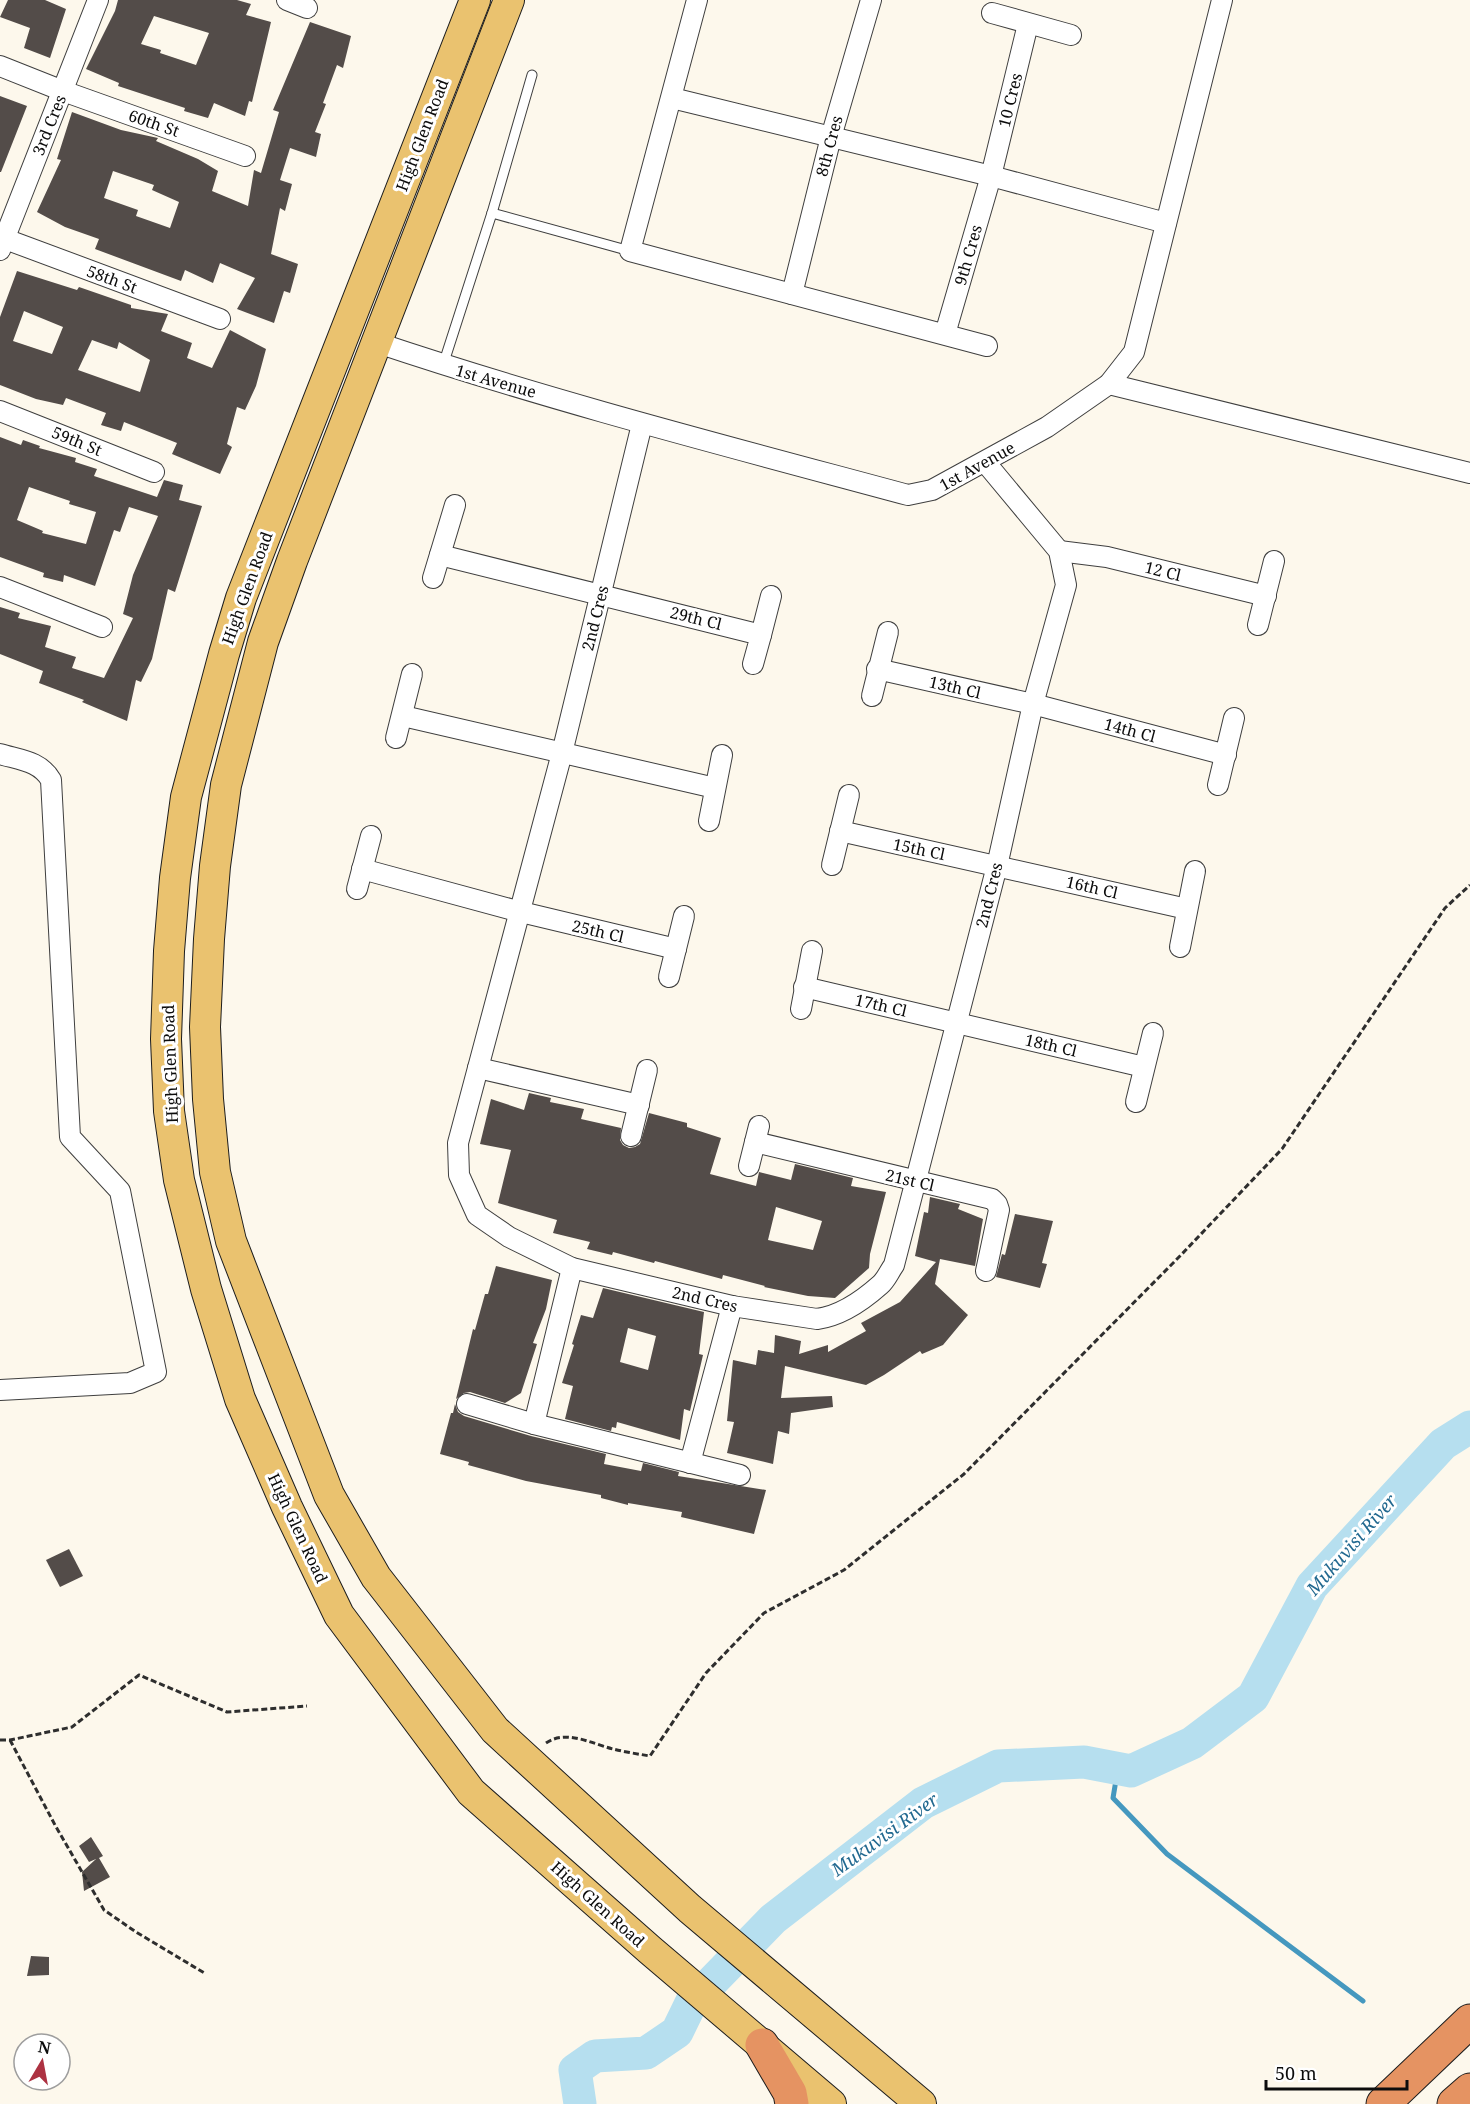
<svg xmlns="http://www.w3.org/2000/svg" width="1470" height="2104" viewBox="0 0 1470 2104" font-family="'Noto Serif',serif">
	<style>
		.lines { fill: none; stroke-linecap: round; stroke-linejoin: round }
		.stream { stroke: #4598bf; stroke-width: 5 }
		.river { stroke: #b6dfef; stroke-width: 33 }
		.building { fill: #534c49; fill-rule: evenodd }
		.lane-casing { stroke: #3f3f3f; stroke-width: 11 }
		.street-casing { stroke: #3f3f3f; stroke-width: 22 }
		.primary-casing { stroke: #1d1d1d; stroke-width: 32 }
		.highway-casing { stroke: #1d1d1d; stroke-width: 35 }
		.path { stroke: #2e2e2e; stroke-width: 3; stroke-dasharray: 6 3; stroke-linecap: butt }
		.lane { stroke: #fff; stroke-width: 9 }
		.street { stroke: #fff; stroke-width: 20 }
		.primary { stroke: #eac26f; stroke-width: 30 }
		.highway { stroke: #e59362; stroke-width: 33 }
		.labels { text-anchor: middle; stroke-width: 6; stroke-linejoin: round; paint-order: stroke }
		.street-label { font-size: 16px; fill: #0c0c0c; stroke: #fff }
		.water-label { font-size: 18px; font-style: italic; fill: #226990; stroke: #fff }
	</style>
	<rect width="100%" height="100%" fill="#fdf8ec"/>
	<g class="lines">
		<!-- stream -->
		<polyline class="stream" points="1118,1768 1113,1798 1167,1854 1363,2001"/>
		<!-- river -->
		<polyline class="river" points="580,2104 575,2070 595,2056 646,2053 677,2032 695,1995 702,1992 773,1919 923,1803 998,1766 1084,1762 1131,1771 1192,1743 1253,1697 1312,1586 1443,1444 1470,1427"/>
	</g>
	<!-- building -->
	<g class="building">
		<polygon points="8,0 45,0 66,9 50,58 24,48 30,28 0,17"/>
		<path d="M 118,0 L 237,0 L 251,4 L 246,15 L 271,22 L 252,102 L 249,101 L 245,116 L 214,103 L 208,118 L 184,111 L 185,108 L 118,86 L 119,83 L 86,69 L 115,11 ZM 154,16 L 209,33 L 196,65 L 160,53 L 161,50 L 141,44 Z"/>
		<path d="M 310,22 L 351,36 L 343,68 L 337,65 L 323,103 L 326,104 L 315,132 L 321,134 L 316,157 L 290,148 L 280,180 L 292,184 L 285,211 L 280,208 L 271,254 L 298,264 L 290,293 L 284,291 L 274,323 L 237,309 L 255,278 L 220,263 L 213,283 L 185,270 L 181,281 L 95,249 L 99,239 L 65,227 L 37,212 L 61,160 L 57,159 L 72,112 L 121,130 L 158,138 L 156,141 L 198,159 L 218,171 L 212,191 L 248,206 L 254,170 L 261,173 L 279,112 L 273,110 ZM 113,171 L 154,185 L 152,190 L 179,202 L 170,228 L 136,216 L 138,210 L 104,198 Z"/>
		<polygon points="0,96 27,106 1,172 0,172"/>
		<path d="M 17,271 L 77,290 L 79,287 L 131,305 L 131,308 L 168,314 L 161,331 L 192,343 L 187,358 L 212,368 L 230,330 L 266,349 L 256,386 L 245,410 L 237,407 L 227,444 L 232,447 L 220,474 L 172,454 L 177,443 L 124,422 L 121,431 L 101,425 L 106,413 L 66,398 L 63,405 L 36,399 L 0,385 L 0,317 ZM 24,311 L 63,327 L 52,354 L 13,341 ZM 92,340 L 117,349 L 119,342 L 150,360 L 140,392 L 78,370 Z"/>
		<path d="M 0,437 L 21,445 L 23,440 L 40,446 L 39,448 L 76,458 L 75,462 L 97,469 L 94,476 L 157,497 L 164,480 L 183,485 L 179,500 L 202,506 L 175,592 L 168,589 L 152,659 L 141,682 L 136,680 L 127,721 L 82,702 L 84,700 L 39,683 L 43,671 L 0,654 L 0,607 L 20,613 L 18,618 L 51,626 L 45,647 L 76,657 L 72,668 L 104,678 L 133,618 L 123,614 L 133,575 L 158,516 L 129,507 L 120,532 L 114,530 L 95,586 L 64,575 L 63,582 L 43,577 L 44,573 L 0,557 ZM 29,487 L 70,501 L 69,504 L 96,512 L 86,544 L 42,533 L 43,531 L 17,520 Z"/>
		<path d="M 529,1093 L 551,1098 L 550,1102 L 584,1109 L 581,1119 L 621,1128 L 620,1140 L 623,1145 L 629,1148 L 635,1147 L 640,1144 L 649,1113 L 687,1123 L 687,1127 L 721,1138 L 710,1174 L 756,1186 L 759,1172 L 791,1180 L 795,1164 L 853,1178 L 851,1186 L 886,1192 L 870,1254 L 869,1268 L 835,1298 L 808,1296 L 764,1287 L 765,1286 L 723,1275 L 722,1279 L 655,1261 L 654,1263 L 613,1252 L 612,1255 L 587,1249 L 590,1242 L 553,1233 L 557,1220 L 498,1203 L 511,1150 L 480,1144 L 491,1099 L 524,1110 ZM 776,1207 L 822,1221 L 813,1250 L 768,1240 Z"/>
		<polygon points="930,1197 960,1204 958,1209 983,1219 975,1266 940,1259 935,1284 968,1315 943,1345 922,1354 920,1351 884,1375 866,1385 785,1366 781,1398 832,1396 833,1407 791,1413 789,1434 778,1431 773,1464 727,1453 734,1422 727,1421 733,1360 756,1365 758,1350 774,1353 775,1335 801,1341 799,1354 828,1345 828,1352 866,1331 861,1323 900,1302 936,1262 915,1256 924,1212 928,1213"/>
		<polygon points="1015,1214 1053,1221 1042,1263 1047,1264 1040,1288 996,1277 1002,1254 1005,1255"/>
		<polygon points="496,1266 552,1280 546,1309 533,1343 537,1344 521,1393 505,1403 470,1392 464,1393 456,1399 473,1329 475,1330 485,1294 488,1294"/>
		<path d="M 603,1288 L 704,1312 L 699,1354 L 703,1355 L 690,1411 L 684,1409 L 680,1440 L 617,1422 L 616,1428 L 612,1427 L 611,1431 L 565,1419 L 573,1386 L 562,1383 L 574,1345 L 572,1344 L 581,1315 L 593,1318 ZM 628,1328 L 656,1336 L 648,1370 L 620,1362 Z"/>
		<polygon points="455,1404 458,1412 464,1416 531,1436 606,1454 604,1464 641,1471 643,1463 679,1472 678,1476 766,1490 754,1534 681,1517 682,1512 628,1503 628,1505 601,1498 601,1495 526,1481 468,1465 469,1462 440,1454 451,1413 453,1413"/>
		<polygon points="69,1549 83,1576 60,1587 46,1560"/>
		<polygon points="91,1837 103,1856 99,1858 110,1877 84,1891 82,1872 96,1859 89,1862 79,1846"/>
		<polygon points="31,1956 49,1957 49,1975 27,1976"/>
	</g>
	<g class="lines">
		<defs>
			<g id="lane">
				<polyline points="492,213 630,251"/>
				<polyline points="443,365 492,213 532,75"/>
			</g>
			<g id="street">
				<polyline points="287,0 307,8"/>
				<polyline points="697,0 630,251 987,346"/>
				<polyline points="992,13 1071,35"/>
				<polyline points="0,66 63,91 245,156"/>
				<polyline points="672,98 991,176 1166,223"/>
				<polyline points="0,237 220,319"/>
				<polyline points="0,250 98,0"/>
				<polyline points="792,294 831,137 871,0"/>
				<polyline points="945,334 991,176 1028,24"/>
				<path d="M 375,342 C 551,401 730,447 908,495 L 932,490 L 1047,427 L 1109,384 L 1134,352 L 1222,0"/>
				<polyline points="1109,384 1470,473"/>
				<polyline points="0,411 154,472"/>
				<path d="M 642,424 L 562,753 L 458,1143 L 459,1175 L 477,1215 L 509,1237 L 572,1268 L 732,1306 L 817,1319 C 840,1316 862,1301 880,1285 C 886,1280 889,1272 894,1265 L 997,866 L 1033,704 L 1066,585 L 1059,551 L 985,462"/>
				<polyline points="1059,551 1107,557 1266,596"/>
				<polyline points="440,555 761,635 753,664"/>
				<polyline points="433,578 455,505"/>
				<polyline points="0,587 102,627"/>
				<polyline points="1258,625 1274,561"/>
				<polyline points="761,635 771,596"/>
				<polyline points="877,669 1033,704 1226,755"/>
				<polyline points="872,696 888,632"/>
				<polyline points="403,716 715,788"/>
				<polyline points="396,738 412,674"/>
				<path d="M 0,754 C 20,760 40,761 51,780 L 70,1137 L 120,1191 L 156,1372 L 130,1383 L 0,1390"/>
				<polyline points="1218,785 1234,718"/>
				<polyline points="709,821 722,755"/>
				<polyline points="840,831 1187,909"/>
				<polyline points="832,865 849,795"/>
				<polyline points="362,869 521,912 676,949"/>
				<polyline points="357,889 371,836"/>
				<polyline points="1180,947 1195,871"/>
				<polyline points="669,977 684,916"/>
				<polyline points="804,987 1144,1067"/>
				<polyline points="801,1009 812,951"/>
				<polyline points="478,1068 639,1105"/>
				<polyline points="1136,1102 1153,1033"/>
				<polyline points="631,1136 647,1070"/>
				<polyline points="755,1142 992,1199 997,1204 999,1210 986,1271"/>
				<polyline points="749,1166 759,1126"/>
				<polyline points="467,1404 534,1424 740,1475"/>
				<polyline points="534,1424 572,1268"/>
				<polyline points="690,1463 732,1306"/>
			</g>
			<g id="primary">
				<polyline points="475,0 241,598 224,654 186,797 175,878 169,951 166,1039 169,1111 179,1180 206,1289 240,1399 287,1507 339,1615 471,1792 650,1950 831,2104"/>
				<polyline points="509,0 292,561 263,642 226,785 215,866 209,939 205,1027 208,1099 215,1172 231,1241 329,1495 376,1577 495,1730 690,1909 921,2104"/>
			</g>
			<g id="highway">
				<polyline points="762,2045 790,2093 792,2104"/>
				<polyline points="1383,2104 1470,2021"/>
				<polyline points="1454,2104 1470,2090"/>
			</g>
		</defs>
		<!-- lane casing -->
		<use href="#lane" class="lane-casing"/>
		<!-- street casing -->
		<use href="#street" class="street-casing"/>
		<!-- primary casing -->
		<use href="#primary" class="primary-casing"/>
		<!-- highway casing -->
		<use href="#highway" class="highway-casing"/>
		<!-- path -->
		<g class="path">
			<polyline points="0,1740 10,1740 72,1727 139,1675 227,1712 307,1706"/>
			<polyline points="10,1740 55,1825 104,1910 136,1932 206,1974"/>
			<path d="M 546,1743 C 566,1729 593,1744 613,1749 C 625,1752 638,1754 650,1756 L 706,1673 L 764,1613 L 844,1570 L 964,1474 L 1181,1255 L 1282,1149 L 1445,908 L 1470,885"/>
		</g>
		<!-- lane -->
		<use href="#lane" class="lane"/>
		<!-- street -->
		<use href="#street" class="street"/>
		<!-- primary -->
		<use href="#primary" class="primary"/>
		<!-- highway -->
		<use href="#highway" class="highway"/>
	</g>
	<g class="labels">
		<!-- street labels -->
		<g class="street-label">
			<text transform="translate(1010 100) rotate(-76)" y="6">10 Cres</text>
			<text transform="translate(154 123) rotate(19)" y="6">60th St</text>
			<text transform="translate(49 125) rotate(-68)" y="6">3rd Cres</text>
			<text transform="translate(422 135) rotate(-69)" y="6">High Glen Road</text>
			<text transform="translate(829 146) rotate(-75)" y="6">8th Cres</text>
			<text transform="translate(968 255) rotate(-74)" y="6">9th Cres</text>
			<text transform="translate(112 279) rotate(20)" y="6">58th St</text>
			<text transform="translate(496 381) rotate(16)" y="6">1st Avenue</text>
			<text transform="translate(77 441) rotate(22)" y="6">59th St</text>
			<text transform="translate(977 466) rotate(-29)" y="6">1st Avenue</text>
			<text transform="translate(1163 571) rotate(14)" y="6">12 Cl</text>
			<text transform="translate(247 588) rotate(-70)" y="6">High Glen Road</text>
			<text transform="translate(595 618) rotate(-76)" y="6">2nd Cres</text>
			<text transform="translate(696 618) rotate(14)" y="6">29th Cl</text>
			<text transform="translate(955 687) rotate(13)" y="6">13th Cl</text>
			<text transform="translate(1130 730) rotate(15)" y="6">14th Cl</text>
			<text transform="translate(919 849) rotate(12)" y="6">15th Cl</text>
			<text transform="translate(1092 887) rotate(13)" y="6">16th Cl</text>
			<text transform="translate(989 895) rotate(-76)" y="6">2nd Cres</text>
			<text transform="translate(598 931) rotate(13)" y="6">25th Cl</text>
			<text transform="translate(881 1005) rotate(13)" y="6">17th Cl</text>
			<text transform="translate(1051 1045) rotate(13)" y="6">18th Cl</text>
			<text transform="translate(170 1064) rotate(-92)" y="6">High Glen Road</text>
			<text transform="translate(910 1180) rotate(13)" y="6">21st Cl</text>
			<text transform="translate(705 1299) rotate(13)" y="6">2nd Cres</text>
			<text transform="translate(298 1528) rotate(65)" y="6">High Glen Road</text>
			<text transform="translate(598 1904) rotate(42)" y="6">High Glen Road</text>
		</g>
		<!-- water labels -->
		<g class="water-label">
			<text transform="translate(1352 1545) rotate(-49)" y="6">Mukuvisi River</text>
			<text transform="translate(885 1835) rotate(-36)" y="6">Mukuvisi River</text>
		</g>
	</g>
	<!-- north arrow -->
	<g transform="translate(42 2062) rotate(10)"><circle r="28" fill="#ffffff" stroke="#9e9e9e" stroke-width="1.5"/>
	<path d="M0-4.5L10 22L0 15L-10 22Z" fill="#ad3242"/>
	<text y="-9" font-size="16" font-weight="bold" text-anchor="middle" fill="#0c0c0c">N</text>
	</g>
	<!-- scale -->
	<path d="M1266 2080v9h141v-9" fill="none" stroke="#0c0c0c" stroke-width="3"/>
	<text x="1275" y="2080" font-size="18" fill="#0c0c0c" stroke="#ffffff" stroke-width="4.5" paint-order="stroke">50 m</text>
</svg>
